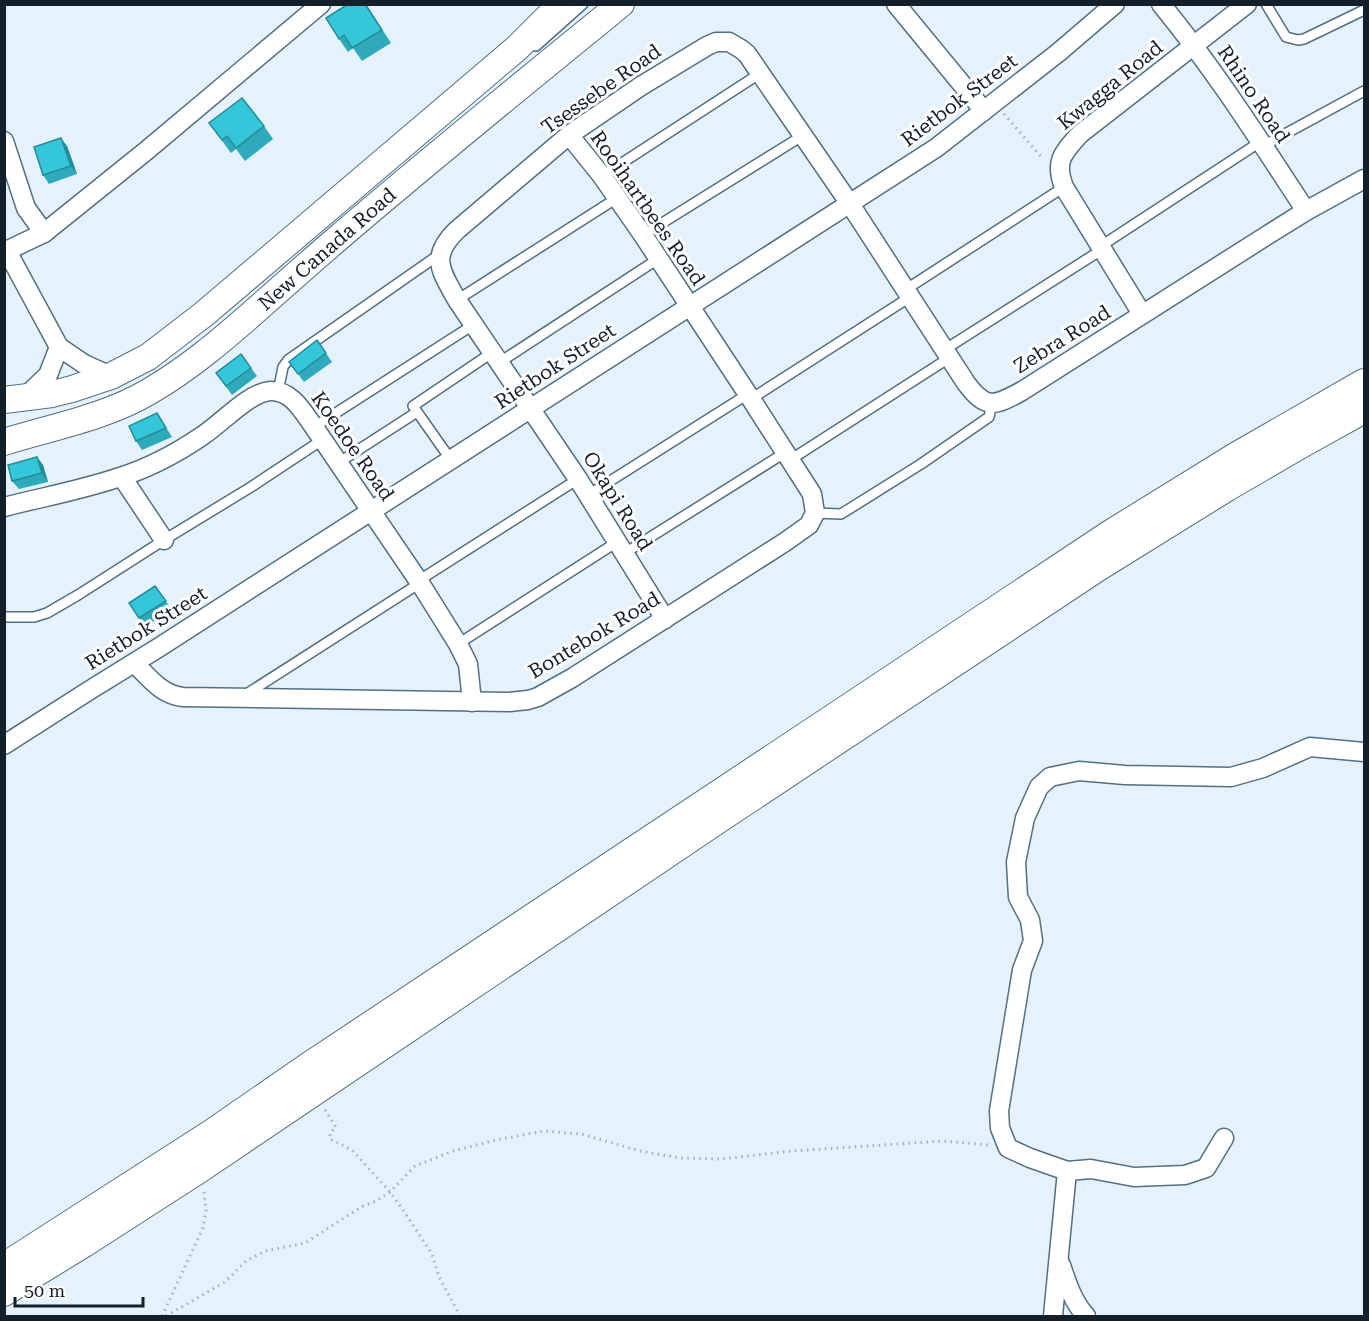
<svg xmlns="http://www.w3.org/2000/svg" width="1369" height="1321" viewBox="0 0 1369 1321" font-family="'Roboto Serif',serif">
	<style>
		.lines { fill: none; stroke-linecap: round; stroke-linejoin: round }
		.lane-casing { stroke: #526f84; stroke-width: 12 }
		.street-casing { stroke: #526f84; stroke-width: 21 }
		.secondary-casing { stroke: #526f84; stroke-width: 28 }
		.path { stroke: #a3afb9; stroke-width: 3; stroke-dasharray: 1.5 4.5; stroke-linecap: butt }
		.lane { stroke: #fff; stroke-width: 9 }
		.street { stroke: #fff; stroke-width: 18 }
		.secondary { stroke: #fff; stroke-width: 26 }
		.wall { fill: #2eaabb }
		.shaded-wall { fill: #258b99 }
		.building { fill: #35c6da; stroke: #258b99; stroke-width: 1.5 }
		.labels { text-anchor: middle; stroke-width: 6; stroke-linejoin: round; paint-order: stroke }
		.street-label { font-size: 20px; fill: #142029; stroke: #fdfdfd }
	</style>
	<rect width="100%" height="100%" fill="#e5f2fc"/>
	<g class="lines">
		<defs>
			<g id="lane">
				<polyline points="1266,4 1286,37 1298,40 1304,39 1364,10"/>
				<polyline points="536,46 583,4"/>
				<polyline points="1263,146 1364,91"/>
				<polyline points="602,176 759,74"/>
				<polyline points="643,235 802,136"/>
				<polyline points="1101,246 1260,142"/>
				<polyline points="905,290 1064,187"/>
				<polyline points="457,300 617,198"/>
				<polyline points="944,350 1103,249"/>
				<polyline points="500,362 658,259"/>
				<polyline points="278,392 283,367 288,360 440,254"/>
				<polyline points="751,399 910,297"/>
				<polyline points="314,427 473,325"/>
				<polyline points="451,460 413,406 493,352"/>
				<polyline points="790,460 949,358"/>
				<polyline points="338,463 417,412"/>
				<polyline points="588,495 748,394"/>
				<polyline points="815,513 841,514 921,464 989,417 992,403"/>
				<polyline points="625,553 786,452"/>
				<polyline points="418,581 578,479"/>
				<polyline points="4,617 34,617 47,613 78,595 164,540 251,487 322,440"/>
				<polyline points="458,644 617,542"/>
				<polyline points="245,695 420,583"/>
			</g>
			<g id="street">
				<polyline points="896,4 984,111"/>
				<path d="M 1161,4 C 1215,70 1260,141 1306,211"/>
				<polyline points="4,141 26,208 44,233"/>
				<polyline points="7,251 59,347 84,364 111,376"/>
				<polyline points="4,252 44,233 146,151 321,4"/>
				<path d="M 1142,314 L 1064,187 C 1054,161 1063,153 1080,134 L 1247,4"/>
				<polyline points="24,398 48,375 59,347"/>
				<polyline points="122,477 164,540"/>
				<path d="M 4,507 C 43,497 82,490 120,477 C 149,468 177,453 202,436 C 221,424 248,393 270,391 C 292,390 303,412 314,427 L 420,583 L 458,644 L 468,664 L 472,702"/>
				<path d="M 665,619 L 578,479 L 457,300 C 441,271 429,257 457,230 L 569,135 L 641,86 L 707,46 L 716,42 L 729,42 L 741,49 L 747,54 L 850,204 L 966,383 C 986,410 995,406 1022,391 L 1266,236 L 1306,211 L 1364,179"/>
				<path d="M 134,663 C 149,677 161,695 183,697 L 509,702 L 528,700 L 538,697 L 572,678 L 785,542 L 809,525 L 815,513 L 812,494 L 751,399 L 643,235 L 602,176 L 569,135"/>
				<polyline points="4,745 90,690 158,648 936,148 1059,52 1115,4"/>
				<polyline points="1224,1138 1206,1168 1185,1175 1134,1177 1091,1169 1067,1171 1030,1158 1008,1148 1000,1128 999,1111 1022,970 1033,941 1030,920 1018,897 1016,862 1025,818 1039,787 1050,777 1079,771 1125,775 1231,777 1263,768 1310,747 1364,752"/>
				<path d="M 1061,1265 C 1067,1283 1073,1302 1086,1316"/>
				<polyline points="1053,1316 1067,1171"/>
			</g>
			<g id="secondary">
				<polyline points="4,400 52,394 72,389 111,376 148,357 204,314 517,48 561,4"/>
				<path d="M 4,442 C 52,427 107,417 150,391 C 188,369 222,340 255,311 C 282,287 309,263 337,239 C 430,159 525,82 621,4"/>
				<polyline points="4,1266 211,1133 308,1066 1109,534 1237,455 1364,382"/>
				<polyline points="4,1293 84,1244 199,1170 723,817 1098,568 1227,488 1301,445 1364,410"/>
			</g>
		</defs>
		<!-- lane casing -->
		<use href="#lane" class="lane-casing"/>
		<!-- street casing -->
		<use href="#street" class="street-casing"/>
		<!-- secondary casing -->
		<use href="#secondary" class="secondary-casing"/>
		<!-- path -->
		<g class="path">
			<polyline points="1004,114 1043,159"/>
			<polyline points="325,1110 336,1127 330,1133 330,1139 352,1150 390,1192 403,1210 432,1254 439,1277 460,1316"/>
			<polyline points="162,1316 203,1228 206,1210 204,1192"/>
			<polyline points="166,1316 225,1282 246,1261 265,1251 305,1243 361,1207 376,1201 390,1192 415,1166 453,1151 496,1140 544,1131 581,1134 640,1151 682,1158 721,1159 792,1151 943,1141 989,1145"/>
		</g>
		<!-- lane -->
		<use href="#lane" class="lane"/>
		<!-- street -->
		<use href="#street" class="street"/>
		<!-- secondary -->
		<use href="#secondary" class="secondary"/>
	</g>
	<!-- wall -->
	<g class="wall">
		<polygon points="366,4 391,43 362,61 353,48 348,52 339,39"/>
		<polygon points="209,123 264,126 273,139 245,161 236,149 231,153"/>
		<polygon points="67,146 77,174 49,184 43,175"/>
		<polygon points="317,340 332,362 304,382 289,362"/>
		<polygon points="251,368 257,376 232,395 216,373"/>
		<polygon points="157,413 172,437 142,450 136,441"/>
		<polygon points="37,457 43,465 48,482 19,489 12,481"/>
		<polygon points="155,586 172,610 145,627 129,603"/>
	</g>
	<!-- shaded-wall -->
	<g class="shaded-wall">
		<polygon points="61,138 67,146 77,174 71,166"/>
		<polygon points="37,457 43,465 48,482 42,473"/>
	</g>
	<!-- building -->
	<g class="building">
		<polygon points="348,4 365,4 382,30 352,48 344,35 339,39 326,18"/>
		<polygon points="242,98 264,126 236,148 227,136 222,140 209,123"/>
		<polygon points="61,138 71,166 43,175 34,147"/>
		<polygon points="317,340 326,353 298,374 289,362"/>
		<polygon points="241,354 251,368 226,386 216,373"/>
		<polygon points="157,413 166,428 136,441 129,426"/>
		<polygon points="37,457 42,473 12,481 8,465"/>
		<polygon points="155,586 166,601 139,618 129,603"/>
	</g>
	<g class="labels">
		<!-- street labels -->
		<g class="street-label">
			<text transform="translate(1110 85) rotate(-39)" y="7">Kwagga Road</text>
			<text transform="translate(601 89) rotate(-35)" y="7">Tsessebe Road</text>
			<text transform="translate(1254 94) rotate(56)" y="7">Rhino Road</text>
			<text transform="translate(959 100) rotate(-37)" y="7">Rietbok Street</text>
			<text transform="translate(648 208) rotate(55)" y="7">Rooihartbees Road</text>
			<text transform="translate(327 249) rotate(-41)" y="7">New Canada Road</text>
			<text transform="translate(1062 339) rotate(-32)" y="7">Zebra Road</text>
			<text transform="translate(555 366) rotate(-33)" y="7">Rietbok Street</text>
			<text transform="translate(353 446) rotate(55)" y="7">Koedoe Road</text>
			<text transform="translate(618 501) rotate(58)" y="7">Okapi Road</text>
			<text transform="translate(146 628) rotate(-32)" y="7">Rietbok Street</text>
			<text transform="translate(594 635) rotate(-31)" y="7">Bontebok Road</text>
		</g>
	</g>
	<!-- border -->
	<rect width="1369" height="1321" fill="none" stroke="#142029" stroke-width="12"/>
	<!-- scale -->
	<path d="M15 1297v9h128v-9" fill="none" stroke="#142029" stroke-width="3"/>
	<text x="24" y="1297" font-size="18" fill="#142029" stroke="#fdfdfd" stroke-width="4.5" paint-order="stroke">50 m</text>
</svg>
